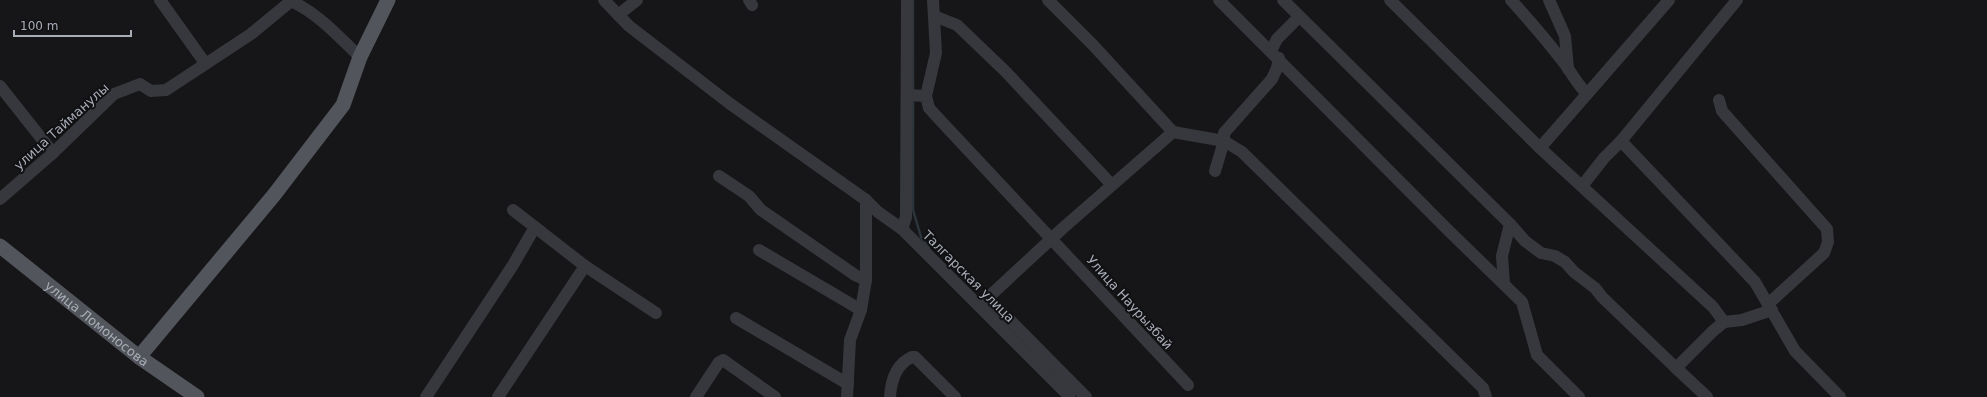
<svg xmlns="http://www.w3.org/2000/svg" width="1987" height="397" viewBox="0 0 1987 397" font-family="'DejaVu Sans',sans-serif">
	<style>
		.lines { fill: none; stroke-linecap: round; stroke-linejoin: round }
		.stream { stroke: #2c353c; stroke-width: 2.5 }
		.minor { stroke: #37383d; stroke-width: 12 }
		.major { stroke: #53555c; stroke-width: 15 }
		.labels { text-anchor: middle; stroke-width: 4; stroke-linejoin: round; paint-order: stroke }
		.street-label { font-size: 13px; fill: #a8adb8; stroke: #111113 }
	</style>
	<rect width="100%" height="100%" fill="#161618"/>
	<g class="lines">
		<!-- stream -->
		<g class="stream">
			<polyline points="913,91 913,0"/>
			<polyline points="913,98 913,210 921,237 929,248"/>
		</g>
		<!-- minor -->
		<g class="minor">
			<polyline points="160,0 205,63"/>
			<polyline points="604,0 629,26 729,103 866,200 878,212 902,229 1070,397"/>
			<polyline points="749,0 752,5"/>
			<polyline points="1048,0 1093,45 1173,132"/>
			<polyline points="1219,0 1450,232 1522,302 1537,355 1579,397"/>
			<polyline points="1283,0 1510,224 1502,256 1504,284"/>
			<polyline points="1390,0 1540,148 1713,307 1724,322 1742,320 1772,310"/>
			<path d="M 1511,0 C 1530,21 1548,42 1565,64 C 1572,74 1578,85 1587,94"/>
			<polyline points="1549,0 1565,36 1568,69"/>
			<polyline points="618,15 637,0"/>
			<polyline points="934,16 957,25 1005,71 1112,185"/>
			<polyline points="1271,51 1277,39 1299,17"/>
			<polyline points="0,86 53,153"/>
			<polyline points="907,95 926,96 929,108 939,119 1188,385"/>
			<polyline points="926,96 936,53 933,0"/>
			<polyline points="1719,100 1722,111 1827,229 1828,242 1824,253 1768,304"/>
			<polyline points="1621,141 1755,282 1795,351 1840,397"/>
			<polyline points="1540,148 1669,0"/>
			<polyline points="1215,171 1224,141 1224,133 1272,79 1277,68 1279,58"/>
			<polyline points="719,176 749,196 761,210 855,275 866,280"/>
			<polyline points="1582,186 1604,158 1621,141 1737,0"/>
			<path d="M 0,199 L 53,153 L 114,94 L 140,84 L 151,91 L 166,90 L 251,34 L 291,1 C 319,14 338,36 360,57"/>
			<polyline points="1510,224 1525,241 1541,253 1555,256 1565,262 1574,272 1595,288 1602,297 1676,368 1713,331 1724,322"/>
			<polyline points="902,229 906,217 907,0"/>
			<polyline points="759,250 861,310"/>
			<polyline points="585,266 656,313"/>
			<polyline points="988,298 1086,397"/>
			<polyline points="979,306 1063,228 1173,132 1224,141 1242,152 1483,388 1486,397"/>
			<polyline points="736,318 848,384"/>
			<polyline points="1676,368 1707,397"/>
			<polyline points="426,397 513,265 535,227"/>
			<polyline points="498,397 585,266 513,210"/>
			<polyline points="696,397 719,362 723,360 775,397"/>
			<polyline points="847,397 850,340 861,310 866,280 866,200"/>
			<path d="M 890,397 C 891,381 896,364 912,357 L 915,357 L 955,397"/>
		</g>
		<!-- major -->
		<g class="major">
			<path id="s1" d="M 0,246 L 139,357 L 197,397"/>
			<polyline points="139,357 274,195 343,105 360,57 388,0"/>
		</g>
	</g>
	<g class="labels">
		<!-- street labels -->
		<g class="street-label">
			<text transform="translate(61 126) rotate(-42)" y="5">улица Тайманулы</text>
			<text transform="translate(969 276) rotate(45)" y="5">Талгарская улица</text>
			<text transform="translate(1130 302) rotate(48)" y="5">Улица Наурызбай</text>
			<text dy="5" stroke="none"><textPath href="#s1" startOffset="124">улица Ломоносова</textPath></text>
		</g>
	</g>
	<!-- scale -->
	<path d="M14 30v6h117v-6" fill="none" stroke="#a8adb8" stroke-width="2"/>
	<text x="20" y="30" font-size="12" fill="#a8adb8" stroke="#111113" stroke-width="3" paint-order="stroke">100 m</text>
</svg>
